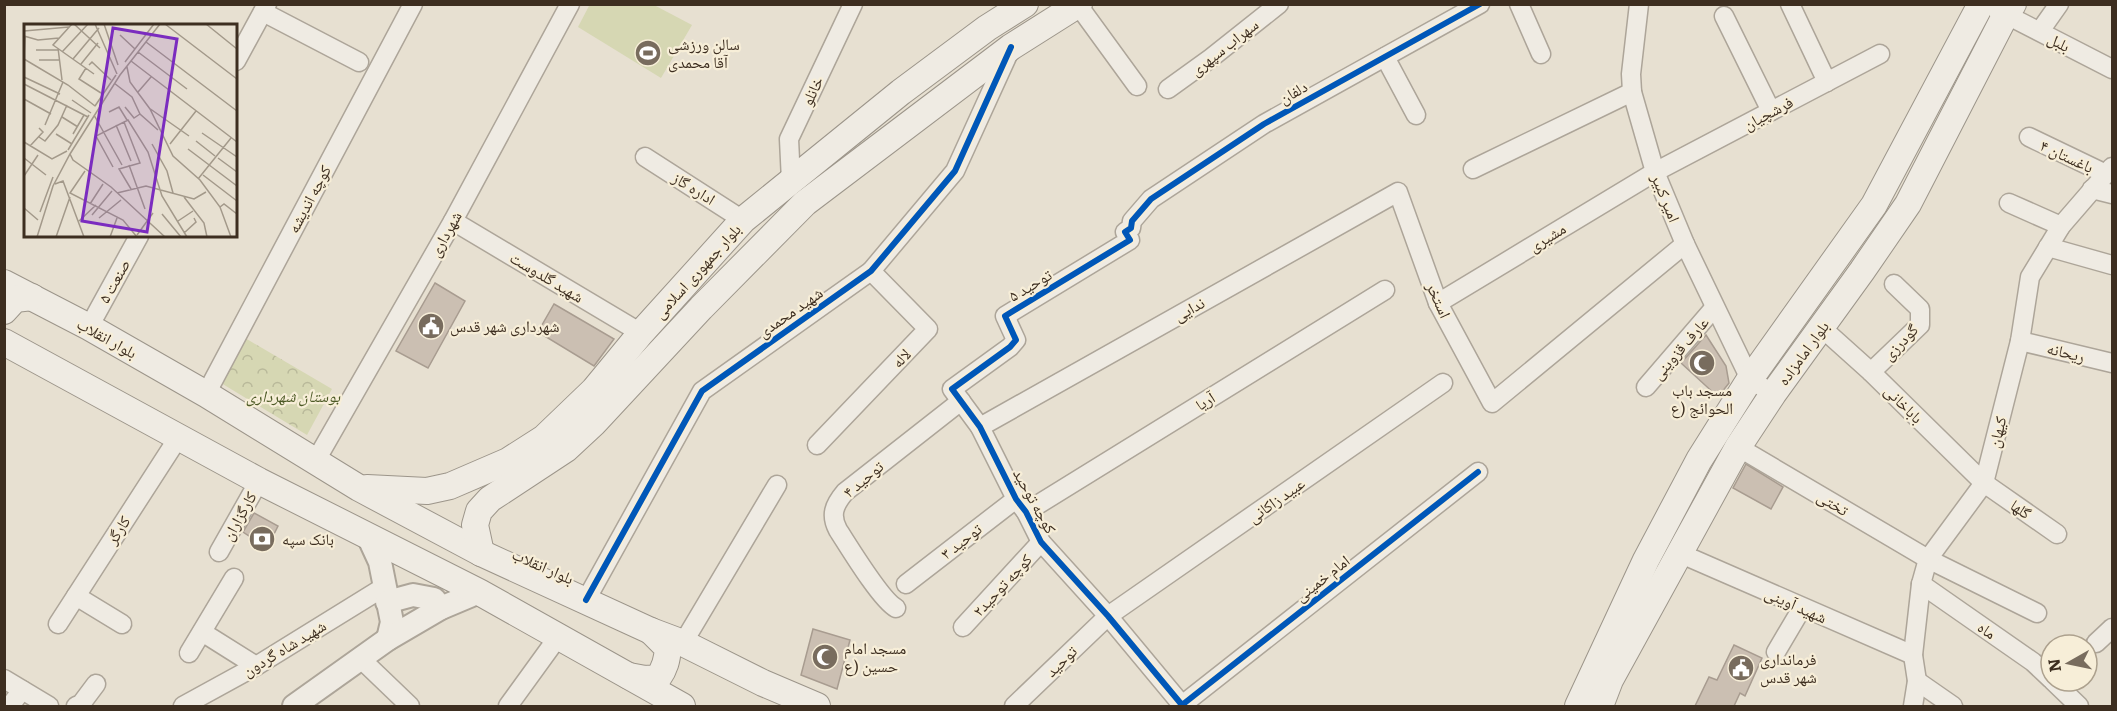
<svg xmlns="http://www.w3.org/2000/svg" width="2117" height="711" viewBox="0 0 2117 711" font-family="Literata,'Noto Naskh Arabic',serif">
	<style>
		.grass { fill: #d6d7b3 }
		.park { fill: url(#park-crowns) }
		.building { fill: #cbbfb2; stroke: #a89c90; stroke-width: 1.5 }
		.lines { fill: none; stroke-linecap: round; stroke-linejoin: round }
		.minor-casing { stroke: #ada599; stroke-width: 21 }
		.tertiary-casing { stroke: #ada599; stroke-width: 26 }
		.secondary-casing { stroke: #9c958a; stroke-width: 28 }
		.minor { stroke: #efebe3; stroke-width: 18 }
		.tertiary { stroke: #efebe3; stroke-width: 22 }
		.secondary { stroke: #efebe3; stroke-width: 26 }
		.cycleway-casing { stroke: #f7eed8; stroke-width: 10 }
		.cycleway { stroke: #0057b8; stroke-width: 6 }
		.labels { text-anchor: middle; stroke-width: 4.5; stroke-linejoin: round; paint-order: stroke }
		.street-label { font-size: 16px; fill: #3d2e20; stroke: #f7eed8 }
		.poi-label { font-size: 16px; fill: #3d2e20; stroke: #f7eed8; text-anchor: start }
		.park-label { font-size: 16px; font-style: italic; fill: #4d5a26; stroke: #f7eed8 }
		.inset-road { fill: none; stroke: #a3998a; stroke-width: 1.5 }
		.view { fill: #7b2cbf; fill-opacity: 0.15; stroke: #7b2cbf; stroke-width: 3 }
		.inset-edge { fill: none; stroke: #3d2e20; stroke-width: 3 }
	</style>
	<defs>
		<pattern id="park-crowns" width="20" height="18" patternUnits="userSpaceOnUse" patternTransform="scale(1.5)"><rect width="20" height="18" fill="#d6d7b3"/><path d="M2 6a3 3 0 1 1 6 0M12 15a3 3 0 1 1 6 0" fill="none" stroke="#b9b99a"/></pattern>
	</defs>
	<rect width="100%" height="100%" fill="#e7e0d1"/>
	<!-- grass -->
	<polygon class="grass" points="590,4 654,5 692,25 661,78 578,27"/>
	<!-- park -->
	<polygon class="park" points="245,338 332,389 307,435 221,383"/>
	<!-- building -->
	<g class="building">
		<polygon points="435,283 465,301 428,368 396,351"/>
		<polygon points="554,304 614,339 594,366 538,332"/>
		<polygon points="1706,335 1726,366 1729,383 1718,397 1681,363"/>
		<polygon points="1746,464 1783,487 1771,509 1733,488"/>
		<polygon points="254,513 278,526 267,548 243,532"/>
		<polygon points="813,629 850,640 837,689 801,675"/>
		<polygon points="1734,645 1762,658 1745,696 1740,693 1734,706 1695,706 1709,677 1717,680"/>
	</g>
	<g class="lines">
		<defs>
			<g id="minor">
				<polyline points="1519,4 1541,54"/>
				<polyline points="1639,4 1631,74 1632,92 1655,172 1685,244 1750,379 1773,394"/>
				<polyline points="1790,4 1827,82"/>
				<polyline points="1078,5 1137,86"/>
				<polyline points="1997,10 2112,69"/>
				<polyline points="263,12 359,62"/>
				<polyline points="1724,16 1771,111"/>
				<polyline points="2040,31 2059,4"/>
				<polyline points="1385,57 1416,115"/>
				<polyline points="236,61 267,4"/>
				<polyline points="1168,89 1211,58 1279,4"/>
				<polyline points="2029,137 2106,174"/>
				<polyline points="645,157 743,220"/>
				<polyline points="1473,169 1632,92"/>
				<polyline points="791,181 789,139 853,4"/>
				<polyline points="2092,189 2112,194"/>
				<polyline points="2009,203 2061,226"/>
				<polyline points="453,221 641,333"/>
				<polyline points="2048,247 2112,265"/>
				<polyline points="1438,303 1655,172 1880,54"/>
				<polyline points="89,327 139,236"/>
				<polyline points="1822,328 1871,372 1984,483 2057,534"/>
				<polyline points="2020,341 2112,363"/>
				<polyline points="1871,372 1920,325 1920,309 1894,284"/>
				<polyline points="1646,387 1714,308"/>
				<polyline points="206,394 413,4"/>
				<polyline points="980,427 1398,192 1438,303 1492,403 1685,244"/>
				<polyline points="817,445 928,329 871,271"/>
				<polyline points="1738,447 1928,559 2037,613"/>
				<polyline points="315,462 453,221 570,4"/>
				<polyline points="1478,472 1182,705 1108,616 1041,542 1026,512 1016,499 980,427 952,389 1010,347 1016,340 1005,316 1130,240 1125,232 1131,228 1132,221 1151,199 1264,124 1480,4"/>
				<polyline points="1026,512 1385,290"/>
				<polyline points="219,552 259,481"/>
				<polyline points="1679,553 1913,655"/>
				<polyline points="906,584 1016,499"/>
				<polyline points="1921,584 2033,662 2051,679"/>
				<polyline points="76,596 122,624"/>
				<polyline points="586,600 702,391 871,271 955,171 1011,48"/>
				<path d="M 896,608 C 881,600 849,547 838,530 C 830,515 834,505 845,492 L 961,401"/>
				<polyline points="58,624 178,438"/>
				<polyline points="963,627 1041,542"/>
				<polyline points="202,632 256,666"/>
				<polyline points="683,643 777,485"/>
				<polyline points="2096,643 2112,628"/>
				<polyline points="1776,652 1802,608"/>
				<polyline points="189,653 234,578"/>
				<polyline points="361,659 410,706"/>
				<polyline points="4,679 49,706"/>
				<polyline points="1917,681 1953,706"/>
				<polyline points="2053,681 2079,706"/>
				<polyline points="10,706 22,690"/>
				<polyline points="76,706 81,704 96,684"/>
				<polyline points="183,706 256,666 384,587"/>
				<polyline points="508,706 558,637"/>
				<polyline points="1014,706 1108,616 1443,383"/>
				<polyline points="1913,706 1917,681 1913,655 1921,584 1928,559 1984,483 2020,341 2030,277 2061,226 2112,167"/>
			</g>
			<g id="tertiary">
				<polyline points="368,536 380,562 392,622 388,639"/>
				<polyline points="387,602 413,595 434,599 441,608"/>
				<polyline points="294,706 388,639 441,608 479,592"/>
			</g>
			<g id="secondary">
				<polyline points="4,283 89,327 206,394 359,488 481,553 651,631 683,643 763,683 817,706"/>
				<polyline points="4,311 15,299 32,297"/>
				<polyline points="4,342 259,481 479,592 682,706"/>
				<polyline points="367,488 427,491 450,486 508,461 544,438 594,390 641,333 743,220 901,92 987,28 1025,4"/>
				<polyline points="481,553 475,525 479,511 490,499 566,449 594,423 701,308 805,203 1011,47 1079,4"/>
				<path d="M 629,676 L 645,679 L 658,678 C 665,668 667,660 668,648 L 651,631"/>
				<polyline points="1578,706 1646,560 1699,460 1750,379 1874,205 1981,4"/>
				<polyline points="1600,706 1610,680 1738,447 1773,394 1862,271 1908,204 2006,14 2013,4"/>
			</g>
		</defs>
		<!-- minor casing -->
		<use href="#minor" class="minor-casing"/>
		<!-- tertiary casing -->
		<use href="#tertiary" class="tertiary-casing"/>
		<!-- secondary casing -->
		<use href="#secondary" class="secondary-casing"/>
		<!-- minor -->
		<use href="#minor" class="minor"/>
		<!-- tertiary -->
		<use href="#tertiary" class="tertiary"/>
		<!-- secondary -->
		<use href="#secondary" class="secondary"/>
		<defs>
			<g id="cycleway">
				<polyline points="1478,472 1182,705 1108,616 1041,542 1026,512 1016,499 980,427 952,389 1010,347 1016,340 1005,316 1130,240 1125,232 1131,228 1132,221 1151,199 1264,124 1480,4"/>
				<polyline points="586,600 702,391 871,271 955,171 1011,47"/>
			</g>
		</defs>
		<!-- cycleway casing -->
		<use href="#cycleway" class="cycleway-casing"/>
		<!-- cycleway -->
		<use href="#cycleway" class="cycleway"/>
	</g>
	<!-- icons -->
	<defs>
		<symbol id="stadium-disc" viewBox="-11 -11 22 22"><circle r="9.5" fill="#786c5e" stroke="#f7eed8"/><path d="M0-5a6.5 5 0 1 0 0 10a6.5 5 0 1 0 0-10ZM-3.5-1.8h7v3.6h-7Z" fill="#fff"/></symbol>
		<symbol id="civic-disc" viewBox="-11 -11 22 22"><circle r="9.5" fill="#786c5e" stroke="#f7eed8"/><path d="M-.6-6.5H3V-4.5H.6V-3L4-1V1h2V6H-6V1h2V-1L-.6-3ZM-1.2 2.5V6h2.4V2.5Z" fill="#fff"/></symbol>
		<symbol id="mosque-disc" viewBox="-11 -11 22 22"><circle r="9.5" fill="#786c5e" stroke="#f7eed8"/><path d="M3.5-4.9A6 6 0 1 0 3.5 4.9A5 5 0 1 1 3.5-4.9Z" fill="#fff"/></symbol>
		<symbol id="bank-disc" viewBox="-11 -11 22 22"><circle r="9.5" fill="#786c5e" stroke="#f7eed8"/><path d="M-6-4H6V4H-6ZM0-2.3a2.3 2.3 0 1 0 0 4.6a2.3 2.3 0 1 0 0-4.6Z" fill="#fff"/></symbol>
	</defs>
	<g fill-rule="evenodd">
		<use href="#stadium-disc" x="633" y="38" width="30" height="30"/>
		<use href="#civic-disc" x="416" y="311" width="30" height="30"/>
		<use href="#mosque-disc" x="1687" y="348" width="30" height="30"/>
		<use href="#bank-disc" x="247" y="524" width="30" height="30"/>
		<use href="#mosque-disc" x="810" y="642" width="30" height="30"/>
		<use href="#civic-disc" x="1726" y="653" width="30" height="30"/>
	</g>
	<g class="labels">
		<!-- street labels -->
		<g class="street-label">
			<text transform="translate(2059 42) rotate(27)" y="6">بلبل</text>
			<text transform="translate(1224 47) rotate(-38)" y="6">سهراب سپهری</text>
			<text transform="translate(812 91) rotate(-65)" y="6">خانلو</text>
			<text transform="translate(1293 92) rotate(-29)" y="6">دلفان</text>
			<text transform="translate(1768 113) rotate(-28)" y="6">فرشچیان</text>
			<text transform="translate(2067 156) rotate(25)" y="6">باغستان ۴</text>
			<text transform="translate(694 188) rotate(32)" y="6">اداره گاز</text>
			<text transform="translate(1666 198) rotate(68)" y="6">امیر کبیر</text>
			<text transform="translate(309 199) rotate(-62)" y="6">کوچه اندیشه</text>
			<text transform="translate(445 234) rotate(-61)" y="6">شهرداری</text>
			<text transform="translate(1547 237) rotate(-31)" y="6">مشیری</text>
			<text transform="translate(697 271) rotate(-48)" y="6">بلوار جمهوری اسلامی</text>
			<text transform="translate(547 277) rotate(31)" y="6">شهید گلدوست</text>
			<text transform="translate(114 281) rotate(-61)" y="6">صنعت ۵</text>
			<text transform="translate(1030 285) rotate(-31)" y="6">توحید ۵</text>
			<text transform="translate(1439 300) rotate(66)" y="6">استخر</text>
			<text transform="translate(1189 309) rotate(-29)" y="6">ندایی</text>
			<text transform="translate(790 312) rotate(-35)" y="6">شهید محمدی</text>
			<text transform="translate(107 338) rotate(29)" y="6">بلوار انقلاب</text>
			<text transform="translate(1900 342) rotate(-46)" y="6">گودرزی</text>
			<text transform="translate(1680 348) rotate(-49)" y="6">عارف قزوینی</text>
			<text transform="translate(2066 352) rotate(14)" y="6">ریحانه</text>
			<text transform="translate(1803 353) rotate(-54)" y="6">بلوار امامزاده</text>
			<text transform="translate(901 358) rotate(-46)" y="6">لاله</text>
			<text transform="translate(1205 401) rotate(-32)" y="6">آریا</text>
			<text transform="translate(1904 404) rotate(45)" y="6">باباخانی</text>
			<text transform="translate(1997 432) rotate(-76)" y="6">کیهان</text>
			<text transform="translate(863 479) rotate(-40)" y="6">توحید ۴</text>
			<text transform="translate(1276 500) rotate(-35)" y="6">عبید زاکانی</text>
			<text transform="translate(1035 501) rotate(61)" y="6">کوچه توحید</text>
			<text transform="translate(1833 503) rotate(31)" y="6">تختی</text>
			<text transform="translate(2021 509) rotate(35)" y="6">گلها</text>
			<text transform="translate(239 516) rotate(-61)" y="6">کارگزاران</text>
			<text transform="translate(118 530) rotate(-57)" y="6">کارگر</text>
			<text transform="translate(961 541) rotate(-38)" y="6">توحید ۳</text>
			<text transform="translate(543 566) rotate(24)" y="6">بلوار انقلاب</text>
			<text transform="translate(1322 578) rotate(-38)" y="6">امام خمینی</text>
			<text transform="translate(1002 585) rotate(-47)" y="6">کوچه توحید۲</text>
			<text transform="translate(1796 605) rotate(24)" y="6">شهید آوینی</text>
			<text transform="translate(1987 630) rotate(35)" y="6">ماه</text>
			<text transform="translate(284 648) rotate(-31)" y="6">شهید شاه گردون</text>
			<text transform="translate(1061 661) rotate(-44)" y="6">توحید</text>
		</g>
		<!-- poi labels -->
		<g class="poi-label">
			<text x="668" y="50">سالن ورزشی<tspan x="668" dy="18">آقا محمدی</tspan></text>
			<text x="450" y="332">شهرداری شهر قدس</text>
			<text x="1702" y="396" text-anchor="middle">مسجد باب<tspan x="1702" dy="18">الحوائج (ع</tspan></text>
			<text x="282" y="545">بانک سپه</text>
			<text x="844" y="654">مسجد امام<tspan x="844" dy="18">حسین (ع</tspan></text>
			<text x="1760" y="665">فرمانداری<tspan x="1760" dy="18">شهر قدس</tspan></text>
		</g>
		<!-- park labels -->
		<g class="park-label">
			<text x="293" y="402">بوستان شهرداری</text>
		</g>
	</g>
	<!-- overview -->
	<g transform="translate(24 24)">
		<rect width="213" height="213" fill="#e7e0d1"/>
		<path class="inset-road" d="M 48,0 L 29,21 L 70,50M 50,0 L 76,24M 71,0 L 93,50M 80,0 L 94,41M 141,0 L 213,55M 182,0 L 213,25M 0,7 L 45,3M 96,11 L 111,25M 0,12 L 14,16 L 35,14M 122,18 L 213,87M 34,24 L 38,56M 12,26 L 34,26M 38,28 L 64,0M 114,28 L 163,65M 0,34 L 1,12M 0,35 L 44,61 L 71,82M 49,35 L 75,4M 15,36 L 36,36M 107,37 L 213,118M 101,38 L 130,0M 57,40 L 74,19M 65,41 L 68,38 L 87,56M 103,43 L 106,58 L 126,85 L 149,132 L 176,156 L 196,183 L 207,213M 62,44 L 55,55 L 77,69M 0,53 L 36,70M 90,59 L 108,73 L 116,90 L 134,106M 0,60 L 64,93M 114,68 L 127,53M 0,75 L 27,90M 48,76 L 67,89M 71,82 L 92,51M 101,83 L 110,94 L 116,90M 125,84 L 165,112M 85,88 L 95,83 L 103,96M 70,91 L 98,141M 38,93 L 54,103M 100,98 L 116,139 L 95,145 L 107,165M 21,101 L 39,58M 92,101 L 107,137M 178,109 L 213,133M 32,110 L 48,120M 49,110 L 60,91M 15,113 L 21,117 L 34,101 L 43,81M 172,117 L 191,132M 0,118 L 28,135 L 43,127M 128,120 L 143,147 L 149,169M 146,120 L 172,87M 6,122 L 19,108 L 15,104M 164,125 L 213,162M 44,126 L 65,91M 46,130 L 49,136 L 87,163 L 141,213M 0,134 L 22,151M 194,134 L 213,148M 105,141 L 121,185M 89,143 L 72,112 L 104,96 L 124,128 L 138,172 L 163,213M 61,147 L 46,169 L 99,196 L 113,213M 179,151 L 213,177M 0,152 L 14,131M 174,155 L 207,114M 31,160 L 39,157 L 60,213M 93,169 L 122,162 L 170,175 L 182,168M 160,173 L 180,199 L 183,213M 66,180 L 79,160M 196,183 L 200,180 L 213,190M 0,184 L 14,196M 16,188 L 29,153M 138,190 L 157,213M 68,191 L 88,167M 75,194 L 97,176M 55,197 L 72,181M 154,197 L 169,187M 160,209 L 172,198 L 170,194M 113,211 L 129,189M 13,213 L 29,162 L 46,130 L 96,51 L 136,0M 32,213 L 46,173M 86,213 L 93,194"/>
		<path class="view" d="M 89,4 L 153,15 L 123,208 L 58,197 Z"/>
		<rect width="213" height="213" class="inset-edge"/>
	</g>
	<!-- border -->
	<rect width="2117" height="711" fill="none" stroke="#3d2e20" stroke-width="12"/>
	<!-- north arrow -->
	<g transform="translate(2069 663) rotate(261)"><circle r="28" fill="#f7eed8" stroke="#ada18e" stroke-width="1.5"/>
	<path d="M0-4.5L10 22L0 15L-10 22Z" fill="#786c5e"/>
	<text y="-9" font-size="16" font-weight="bold" text-anchor="middle" fill="#3d2e20">N</text>
	</g>
</svg>
